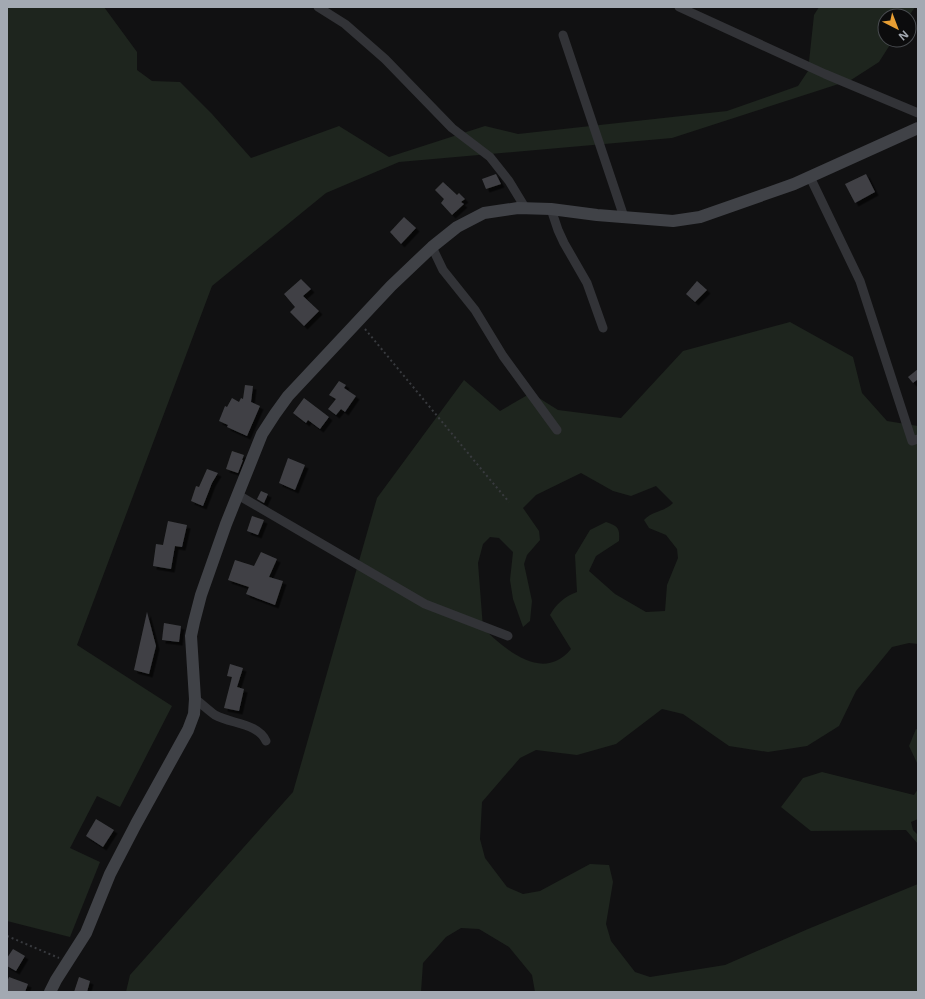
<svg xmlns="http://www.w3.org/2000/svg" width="925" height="999" viewBox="0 0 925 999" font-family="'Noto Sans',sans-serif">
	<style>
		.green { fill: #1e251e; fill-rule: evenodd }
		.building { fill: #404145; filter: url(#shadow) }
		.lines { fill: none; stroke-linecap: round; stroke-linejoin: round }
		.path { stroke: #383a3e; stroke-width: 2; stroke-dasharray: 2 3; stroke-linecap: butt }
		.street { stroke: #323337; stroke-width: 9 }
		.secondary { stroke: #404247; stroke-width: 12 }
	</style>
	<defs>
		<filter id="shadow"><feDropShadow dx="3.5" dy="3.5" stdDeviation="0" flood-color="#0009"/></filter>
	</defs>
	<rect width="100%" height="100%" fill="#111112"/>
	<!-- green -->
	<g class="green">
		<polygon points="7,7 104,7 137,52 137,70 152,81 180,82 212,114 251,158 339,126 389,157 485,126 518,134 727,111 798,86 808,71 814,15 819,7 915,7 909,16 885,16 885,40 893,40 879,62 851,80 672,138 399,162 326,193 212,286 77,645 172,706 120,807 97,796 70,848 100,862 70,937 7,921"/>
		<path d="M 790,322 L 853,357 L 862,393 L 887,421 L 918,426 L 918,644 L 909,643 L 892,647 L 856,691 L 839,726 L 807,746 L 768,752 L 729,746 L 683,714 L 662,709 L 616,744 L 577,755 L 536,750 L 520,758 L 482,802 L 480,839 L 485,858 L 507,887 L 523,894 L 540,891 L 590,864 L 609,865 L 613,882 L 606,924 L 611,941 L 635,972 L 650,977 L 725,965 L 808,929 L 918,884 L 918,992 L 535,992 L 532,975 L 509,947 L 479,929 L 461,928 L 446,937 L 423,963 L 421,992 L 126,992 L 130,975 L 293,792 L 377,498 L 464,380 L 500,411 L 531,393 L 558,410 L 621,418 L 683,351 ZM 581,473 L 613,491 L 631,496 L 656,486 L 673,503 C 663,513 653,510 644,520 L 649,528 L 666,535 L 677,549 L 678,558 L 667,585 L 665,611 L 646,612 L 615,594 L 589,571 L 596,556 L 619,541 C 620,528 618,526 606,522 L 590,530 L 575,555 L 577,592 C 565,596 556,604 550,615 L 571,649 C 543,683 506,650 483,628 L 478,563 L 483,544 L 490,537 L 499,538 L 513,552 L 510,580 L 513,599 L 523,627 L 530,621 L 532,601 L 524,564 L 527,555 L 540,540 L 539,531 L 523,508 L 536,495 Z"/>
		<polygon points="916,729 918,730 918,765 909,746"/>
		<polygon points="822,772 914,795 918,789 918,819 911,822 913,830 918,835 918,844 906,830 811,831 781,807 803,778"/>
	</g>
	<!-- building -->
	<g class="building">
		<polygon points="496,174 501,184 486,189 482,179"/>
		<polygon points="866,174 875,192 855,203 845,184"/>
		<polygon points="443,182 457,195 459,193 465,199 461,202 464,204 452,215 441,203 444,199 435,190"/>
		<polygon points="404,217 416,228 401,244 390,232"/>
		<polygon points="301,279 311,289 303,296 319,311 304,326 290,312 295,307 284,294"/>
		<polygon points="697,281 707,290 695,302 686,294"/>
		<polygon points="918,369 918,379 913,383 908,377"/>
		<polygon points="339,381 346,385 344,388 356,396 345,412 341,409 336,415 328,409 336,399 329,395"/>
		<polygon points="245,385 253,386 251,402 260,406 247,436 227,427 228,425 219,421 225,406 227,407 232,398 239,402 241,398 243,399"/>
		<polygon points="304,398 329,417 320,429 308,420 306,423 293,413"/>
		<polygon points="232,451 244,455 242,460 243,460 238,473 226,469"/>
		<polygon points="288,458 305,465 295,490 279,483"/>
		<polygon points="207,469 218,473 212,483 203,506 191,501 196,486 199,487"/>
		<polygon points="261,491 268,494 264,503 257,499"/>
		<polygon points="252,516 264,520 258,535 247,531"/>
		<polygon points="168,521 187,525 182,547 175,546 171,569 153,566 156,544 163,545"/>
		<polygon points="261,552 277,559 269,577 283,581 275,605 246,594 249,587 228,580 235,560 254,566"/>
		<polygon points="147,612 156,646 149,674 134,670"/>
		<polygon points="164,623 181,626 179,642 162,640"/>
		<polygon points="230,664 243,668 237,687 244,689 239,711 224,708 232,677 227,676"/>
		<polygon points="96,819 114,830 103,847 86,836"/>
		<polygon points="13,949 25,956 16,971 7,966 7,958"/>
		<polygon points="9,977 28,984 25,992 7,992 7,982"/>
		<polygon points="79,977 90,981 87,992 74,992"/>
	</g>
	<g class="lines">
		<!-- path -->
		<g class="path">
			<polyline points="365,329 487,476 509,502"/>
			<polyline points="7,936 59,958"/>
		</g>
		<!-- street -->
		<g class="street">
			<polyline points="318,7 345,24 385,59 452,128 490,157 509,181 526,209"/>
			<polyline points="679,7 825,74 918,113"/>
			<polyline points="563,35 624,217"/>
			<polyline points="810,177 860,281 912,441 918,439"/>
			<polyline points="551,209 558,230 564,243 587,283 603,328"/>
			<polyline points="432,247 443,270 475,310 503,356 557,430"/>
			<polyline points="238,495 425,604 508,636"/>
			<path d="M 195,699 C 202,704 208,710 215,715 C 231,724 258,723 266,741"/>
		</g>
		<!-- secondary -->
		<polyline class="secondary" points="50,992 56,980 86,933 110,874 136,824 188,730 194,714 195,699 191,636 194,622 201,595 226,524 262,434 275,414 288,396 391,286 432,247 457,227 484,213 518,208 551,209 597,215 673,221 700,217 794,184 918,128"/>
	</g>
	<!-- border -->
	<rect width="925" height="999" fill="none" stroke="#a3a9b2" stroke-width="16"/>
	<!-- north arrow -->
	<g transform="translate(897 28) rotate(138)"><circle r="19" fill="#0c0c0d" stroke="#484b4f"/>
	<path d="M0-3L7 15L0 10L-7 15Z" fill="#e89e33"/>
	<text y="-6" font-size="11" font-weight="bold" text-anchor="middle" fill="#a3a9b2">N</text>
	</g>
</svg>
